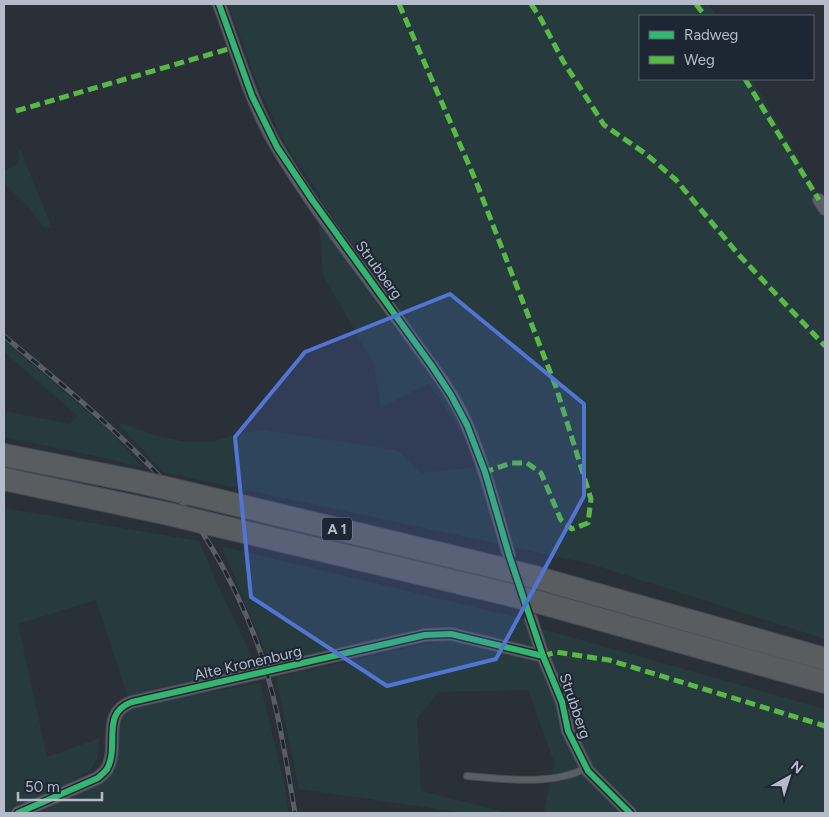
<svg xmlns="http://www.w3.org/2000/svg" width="829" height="817" viewBox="0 0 829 817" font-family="Figtree,sans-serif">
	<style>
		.green { fill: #273a3e }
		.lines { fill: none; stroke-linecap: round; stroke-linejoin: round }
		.service-casing { stroke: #484c53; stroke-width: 8 }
		.minor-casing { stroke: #484c53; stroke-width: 14 }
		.motorway-casing { stroke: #474c53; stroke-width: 24 }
		.service { stroke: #5a5e66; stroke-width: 6 }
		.minor { stroke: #5a5e66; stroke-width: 12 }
		.motorway { stroke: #5a5d60; stroke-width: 22 }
		.rail-casing { stroke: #595d64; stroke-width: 5 }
		.rail { stroke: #1d2633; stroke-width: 3; stroke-dasharray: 9; stroke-linecap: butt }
		.motorway-bridge-casing { stroke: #474c53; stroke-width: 24; stroke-linecap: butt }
		.motorway-bridge { stroke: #5a5d60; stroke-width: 22 }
		.quiet { stroke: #58b947; stroke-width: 5; stroke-dasharray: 10 5; stroke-linecap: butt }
		.cycleway-casing { stroke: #1d2633; stroke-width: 9 }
		.cycleway { stroke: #33b770; stroke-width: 6 }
		.marked { fill: #5274d3; fill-opacity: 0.2; stroke: #5274d3; stroke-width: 4; stroke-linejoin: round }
		.labels { text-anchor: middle; stroke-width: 4; stroke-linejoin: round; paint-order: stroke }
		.shield { fill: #1d2633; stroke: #878f9c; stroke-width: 1 }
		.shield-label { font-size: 14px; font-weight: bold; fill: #b4bcc9 }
		.street-label { font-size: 15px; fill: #b4bcc9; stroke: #1d2633 }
	</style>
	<rect width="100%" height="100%" fill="#2a3038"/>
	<!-- green -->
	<g class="green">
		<polygon points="228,4 709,4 716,16 640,16 640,79 752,79 825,205 825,639 591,564 513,547 494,482 475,428 458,397 418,337 320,199 320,195 286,146 260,91"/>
		<polygon points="20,149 52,228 43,227 29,207 4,183 4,171 19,163 18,150"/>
		<path d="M 319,225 C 355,270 390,315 422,363 C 437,386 455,409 466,435 C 481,469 489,508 499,544 L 163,472 L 117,422 L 161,437 L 187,442 L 212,442 L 237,434 L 263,430 L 397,450 L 421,473 L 476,467 L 469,445 L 429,383 L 381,408 L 374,364 L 323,275 Z"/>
		<polygon points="4,340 111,432 143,468 101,457 4,437 4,411 70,424 77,415 4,352"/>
		<polygon points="4,508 199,541 219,588 257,667 128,698 96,600 18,624 47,757 100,738 97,758 90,771 12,813 4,813"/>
		<polygon points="221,546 524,619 556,702 561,730 586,776 624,813 544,813 554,762 528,690 438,692 417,719 421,791 509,813 466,813 299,789 276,677 448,639 515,655 509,641 454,628 396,636 271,666 234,575"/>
		<polygon points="542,629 825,709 825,813 639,813 592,767 572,730 541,635"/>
		<polygon points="260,683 284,782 289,813 33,813 97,786 101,779 121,717 131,707"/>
	</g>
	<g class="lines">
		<defs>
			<path id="service" d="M 467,776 C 503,779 553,786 586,768"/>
			<g id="minor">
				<path d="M 219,4 C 237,52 251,103 277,147 C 316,213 366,274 410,336 C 431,365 453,393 467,425 C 485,467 496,512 509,555"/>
				<polyline points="819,200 825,209"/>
				<polyline points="531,619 543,656 562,702 568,731 588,771 630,813"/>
				<path d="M 18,813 L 98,778 C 101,775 105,772 107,769 C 120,746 100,713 132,702 L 425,635 L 451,634 L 543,656"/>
			</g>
			<g id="motorway">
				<polyline points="4,455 135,481"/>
				<polyline points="4,479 169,514"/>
				<polyline points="179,491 495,567"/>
				<polyline points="202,522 503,593"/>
				<polyline points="538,578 825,659"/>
				<polyline points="549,605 825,682"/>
			</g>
		</defs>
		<!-- service casing -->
		<use href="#service" class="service-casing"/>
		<!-- minor casing -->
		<use href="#minor" class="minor-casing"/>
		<!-- motorway casing -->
		<use href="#motorway" class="motorway-casing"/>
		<!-- service -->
		<use href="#service" class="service"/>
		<!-- minor -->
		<use href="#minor" class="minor"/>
		<!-- motorway -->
		<use href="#motorway" class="motorway"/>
		<defs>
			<path id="rail" d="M 4,336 C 53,377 103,418 148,464 C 195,511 233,578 256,640 C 277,696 285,755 295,813"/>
		</defs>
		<!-- rail casing -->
		<use href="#rail" class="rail-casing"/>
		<!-- rail -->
		<use href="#rail" class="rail"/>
		<defs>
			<g id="motorway-bridge">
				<polyline points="135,481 179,491"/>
				<polyline points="169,514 202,522"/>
				<polyline points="495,567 538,578"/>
				<polyline points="503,593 549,605"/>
			</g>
		</defs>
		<!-- motorway-bridge casing -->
		<use href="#motorway-bridge" class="motorway-bridge-casing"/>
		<!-- motorway-bridge -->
		<use href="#motorway-bridge" class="motorway-bridge"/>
		<!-- quiet -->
		<g class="quiet">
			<polyline points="399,4 475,179 556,387 591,499 588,523 572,529 561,520 541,473 527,463 511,463 485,472"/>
			<polyline points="531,4 541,19 563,61 604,125 646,154 676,180 739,255 825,346"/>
			<polyline points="696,4 705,16"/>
			<polyline points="745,79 819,200"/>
			<polyline points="16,111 235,47"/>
			<polyline points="543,656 556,652 609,660 825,726"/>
		</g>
		<defs>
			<g id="cycleway">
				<polyline points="219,4 252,96 277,147 313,201 432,366 451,395 467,425 485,472 509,555 543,656 562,702 568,731 588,771 630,813"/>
				<path d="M 18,813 L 98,778 C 101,775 105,772 107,769 C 120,746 100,713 132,702 L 425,635 L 451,634 L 543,656"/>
			</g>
		</defs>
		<!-- cycleway casing -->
		<use href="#cycleway" class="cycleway-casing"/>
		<!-- cycleway -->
		<use href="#cycleway" class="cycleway"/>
	</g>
	<!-- marked area -->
	<path class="marked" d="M 450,294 L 584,404 L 584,496 L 496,659 L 387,686 L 251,597 L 235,437 L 305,352 Z"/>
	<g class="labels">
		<!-- shield labels -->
		<rect class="shield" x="322" y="517.5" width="30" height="23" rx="4"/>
		<g class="shield-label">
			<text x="337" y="534">A 1</text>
		</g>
		<!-- street labels -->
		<g class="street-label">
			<text transform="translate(379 270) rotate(54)" y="5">Strubberg</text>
			<text transform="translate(248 663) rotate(-13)" y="5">Alte Kronenburg</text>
			<text transform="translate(575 706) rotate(71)" y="5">Strubberg</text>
		</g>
	</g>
	<!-- border -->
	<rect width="829" height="817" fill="none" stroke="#b4bcc9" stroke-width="10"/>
	<!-- legend -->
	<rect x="639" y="15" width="175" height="65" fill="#1d2633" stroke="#59626f"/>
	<rect x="649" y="31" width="25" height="8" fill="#33b770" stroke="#59626f"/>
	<text x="684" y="40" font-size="15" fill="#b4bcc9">Radweg</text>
	<rect x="649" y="56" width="25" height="8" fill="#58b947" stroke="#59626f"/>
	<text x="684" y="65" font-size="15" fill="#b4bcc9">Weg</text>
	<!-- north arrow -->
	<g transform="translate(789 777) rotate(39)" stroke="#1d2633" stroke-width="4" paint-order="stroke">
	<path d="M0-4L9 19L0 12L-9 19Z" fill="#b4bcc9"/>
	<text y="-8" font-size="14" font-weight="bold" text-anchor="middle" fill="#b4bcc9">N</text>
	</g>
	<!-- scale -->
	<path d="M18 792v8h84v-8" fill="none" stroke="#b4bcc9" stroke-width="2.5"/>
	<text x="25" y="792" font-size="15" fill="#b4bcc9" stroke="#1d2633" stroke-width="4" paint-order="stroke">50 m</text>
</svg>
